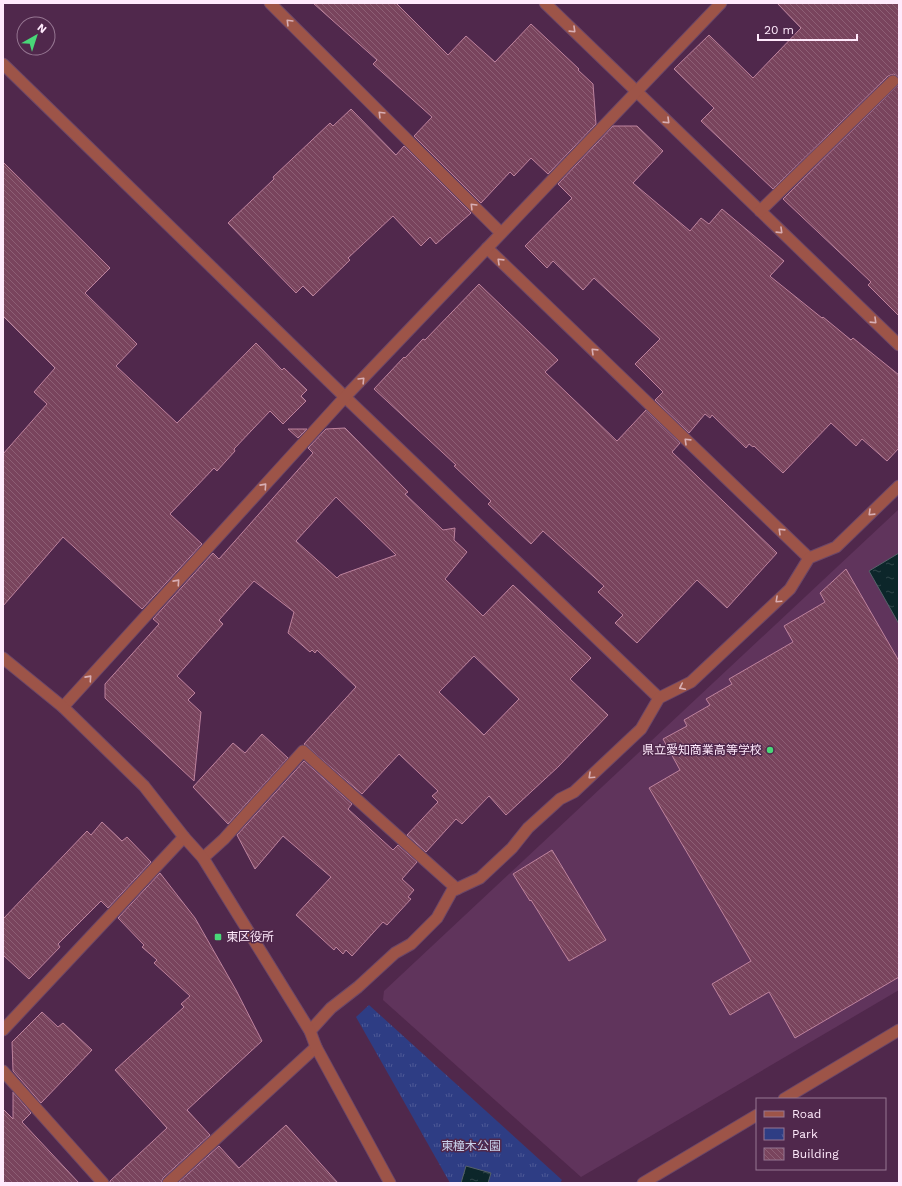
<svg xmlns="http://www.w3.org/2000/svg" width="902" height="1186" viewBox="0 0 902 1186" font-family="'Work Sans','Noto Sans JP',sans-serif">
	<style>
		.built { fill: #60345c }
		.park { fill: url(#park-tufts) }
		.water { fill: url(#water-ripples); stroke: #556169 }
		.building { fill: url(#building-back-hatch); stroke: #be839e; fill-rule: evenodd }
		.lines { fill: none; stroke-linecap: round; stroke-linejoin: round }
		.minor-casing { stroke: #6c4768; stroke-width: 13 }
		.tertiary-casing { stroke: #6c4768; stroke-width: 13 }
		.minor { stroke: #9d5448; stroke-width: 11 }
		.tertiary { stroke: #9d5448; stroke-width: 11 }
		.oneway { stroke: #d8aeb4 }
		.poi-dot { fill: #49d778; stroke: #50284c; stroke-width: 1.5 }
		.labels { text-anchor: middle; stroke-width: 3; stroke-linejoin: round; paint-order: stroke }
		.poi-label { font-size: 12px; fill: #ffeafc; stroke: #50284c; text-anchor: end }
		.park-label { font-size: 12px; fill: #c8d1eb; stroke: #50284c }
	</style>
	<defs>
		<pattern id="park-tufts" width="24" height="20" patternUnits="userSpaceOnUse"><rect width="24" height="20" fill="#2e3d84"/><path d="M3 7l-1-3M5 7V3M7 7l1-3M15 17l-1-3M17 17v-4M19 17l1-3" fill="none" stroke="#4d5996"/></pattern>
		<pattern id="water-ripples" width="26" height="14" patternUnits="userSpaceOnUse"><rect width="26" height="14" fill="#0c262a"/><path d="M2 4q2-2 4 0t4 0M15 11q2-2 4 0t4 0" fill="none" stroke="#30464a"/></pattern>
		<pattern id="building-back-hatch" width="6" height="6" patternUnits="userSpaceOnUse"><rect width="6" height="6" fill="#79445d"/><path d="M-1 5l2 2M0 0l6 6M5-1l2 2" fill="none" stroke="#8d5f75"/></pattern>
	</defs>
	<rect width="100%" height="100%" fill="#50284c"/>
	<!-- built -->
	<polygon class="built" points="899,509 899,990 581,1177 383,1000 384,991"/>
	<!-- park -->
	<polygon class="park" points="369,1005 562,1180 560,1183 450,1183 356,1017"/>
	<!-- water -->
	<g class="water">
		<polygon points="899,553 899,624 869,571"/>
		<polygon points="466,1166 491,1173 488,1183 461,1183"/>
	</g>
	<!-- building -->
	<g class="building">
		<polygon points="313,3 396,3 448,55 466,36 495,62 531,24 579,69 578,70 593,84 596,124 548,174 531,158 514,176 510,172 481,203 414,136 432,117 373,64 377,60"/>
		<polygon points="777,3 899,3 899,78 894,74 888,76 773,189 701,121 714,108 674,69 709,35 753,78 801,28"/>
		<polygon points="899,84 899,316 868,285 871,282 783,199"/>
		<polygon points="351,109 396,155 404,146 471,213 436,244 430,237 421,246 393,216 348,258 350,260 313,296 303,286 296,293 228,223 274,179 273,177 330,123 333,126"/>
		<polygon points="613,126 637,126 663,151 633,183 690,231 701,218 709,224 722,209 784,261 770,276 771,277 822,318 823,317 851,340 853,338 899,375 899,448 887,461 862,439 856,446 831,423 783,473 754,446 753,447 749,444 746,448 712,415 710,418 705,414 689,433 655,400 663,392 635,364 660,339 594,278 583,290 553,261 547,268 525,246 572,198 558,184"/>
		<polygon points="3,162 110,268 85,293 137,344 116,366 177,423 256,343 282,370 284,368 307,390 301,396 306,401 283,424 270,411 234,449 235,451 217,471 214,468 170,514 202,544 142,609 63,537 3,606 3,454 47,404 34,392 55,368 3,316"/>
		<polygon points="479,284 558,360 545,372 617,441 646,410 680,443 672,452 777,553 727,608 697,580 637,643 615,623 623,615 598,592 604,586 543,531 531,544 488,504 491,501 454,466 456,465 374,389 404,357 405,358 423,339 425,340"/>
		<path d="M 345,428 L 408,492 L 405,494 L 443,530 L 455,528 L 454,540 L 467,552 L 445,579 L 483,616 L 513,585 L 591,658 L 570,679 L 608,715 L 558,767 L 506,815 L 489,796 L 462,824 L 456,819 L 426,852 L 407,835 L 438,802 L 432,796 L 438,791 L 399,754 L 362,794 L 304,744 L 356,687 L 317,650 L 315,653 L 312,650 L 310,652 L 288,633 L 294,612 L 254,581 L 219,620 L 223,624 L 177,676 L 195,693 L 188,700 L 201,712 L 194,781 L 105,698 L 105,684 L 159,624 L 153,619 L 213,553 L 219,559 L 313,453 L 308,448 L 326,429 ZM 336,497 L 396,555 L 340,575 L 337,578 L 296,541 ZM 474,656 L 519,699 L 484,735 L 439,692 Z"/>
		<polygon points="288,429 307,429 298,438"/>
		<polygon points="846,569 899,661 899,977 795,1038 769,992 730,1015 712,984 751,961 649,788 680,770 663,739 687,726 684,720 710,705 706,699 732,684 729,679 793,642 784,626 825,602 820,593"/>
		<polygon points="262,734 288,758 228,824 193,787 233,743 245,753"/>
		<polygon points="304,761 352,804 348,809 393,850 398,845 417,862 402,879 414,890 408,897 411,899 387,925 383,922 352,956 346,950 343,954 336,947 334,950 296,915 331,877 283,836 255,869 237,835"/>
		<polygon points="102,822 122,841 127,837 151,862 108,908 101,901 58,944 60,947 29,979 3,955 3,919 87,831 91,835"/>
		<polygon points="552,850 606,940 569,961 531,900 530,901 513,874"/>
		<polygon points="160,873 195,918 236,990 262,1041 187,1110 210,1135 163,1178 161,1183 110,1183 110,1181 167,1128 115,1070 184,1007 181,1004 190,996 154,963 157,960 142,947 144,945 118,918"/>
		<polygon points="42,1012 58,1027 63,1023 92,1050 41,1103 13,1071 12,1042"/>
		<polygon points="13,1092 31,1113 22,1122 79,1183 3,1183 3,1109 13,1119"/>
		<polygon points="286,1125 338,1183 178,1183 219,1146 239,1168"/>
	</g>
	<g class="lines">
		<defs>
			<g id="minor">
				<polyline points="270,3 501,233"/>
				<polyline points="545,3 899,345"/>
				<polyline points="3,64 345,397 659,698"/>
				<polyline points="760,211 893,81"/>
				<polyline points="487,248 809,558"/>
				<polyline points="63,707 345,397 721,3"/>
				<polyline points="203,858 224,839 303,751 457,889"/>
				<polyline points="3,1030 184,837"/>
				<polyline points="310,1031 331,1008 358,987 395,953 411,944 437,918 452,891 480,878 512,848 528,828 560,799 574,792 641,729 659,698 691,682 790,589 809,558 836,547 899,486"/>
				<polyline points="3,1071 103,1183"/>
				<polyline points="168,1183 316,1047"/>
			</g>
			<g id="tertiary">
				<polyline points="3,658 63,707 144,786 184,837 203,858 310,1031 316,1047 390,1183"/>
				<polyline points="784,1099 899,1030"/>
				<polyline points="643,1183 757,1115"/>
			</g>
		</defs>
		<!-- minor casing -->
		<use href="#minor" class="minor-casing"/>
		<!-- tertiary casing -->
		<use href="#tertiary" class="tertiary-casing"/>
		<!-- minor -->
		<use href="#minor" class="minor"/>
		<!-- tertiary -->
		<use href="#tertiary" class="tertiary"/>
	</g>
	<!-- one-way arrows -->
	<defs><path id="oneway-chevron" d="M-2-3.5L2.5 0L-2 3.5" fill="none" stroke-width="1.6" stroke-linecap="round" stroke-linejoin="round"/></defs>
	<g class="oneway">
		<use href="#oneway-chevron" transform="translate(289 22) rotate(-135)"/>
		<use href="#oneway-chevron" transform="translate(573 30) rotate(44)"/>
		<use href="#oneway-chevron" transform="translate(381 114) rotate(-135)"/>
		<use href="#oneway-chevron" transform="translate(667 121) rotate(44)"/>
		<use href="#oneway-chevron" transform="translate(473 206) rotate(-135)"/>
		<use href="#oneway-chevron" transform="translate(780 231) rotate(44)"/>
		<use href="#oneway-chevron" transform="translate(500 261) rotate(-136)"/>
		<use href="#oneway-chevron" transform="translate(874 321) rotate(44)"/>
		<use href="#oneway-chevron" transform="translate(594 351) rotate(-136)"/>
		<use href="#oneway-chevron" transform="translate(362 380) rotate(-46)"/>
		<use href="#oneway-chevron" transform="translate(687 441) rotate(-136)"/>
		<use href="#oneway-chevron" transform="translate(264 486) rotate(-48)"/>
		<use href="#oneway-chevron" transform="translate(871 513) rotate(136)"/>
		<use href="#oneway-chevron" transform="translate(781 531) rotate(-136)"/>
		<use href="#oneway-chevron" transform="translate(177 582) rotate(-48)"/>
		<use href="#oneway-chevron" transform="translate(778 600) rotate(137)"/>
		<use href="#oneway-chevron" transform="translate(89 678) rotate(-48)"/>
		<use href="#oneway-chevron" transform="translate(682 687) rotate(154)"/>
		<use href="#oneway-chevron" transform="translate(591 776) rotate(137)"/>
	</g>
	<!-- markers -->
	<g class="poi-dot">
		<circle cx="770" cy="750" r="4"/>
		<rect x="214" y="933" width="8" height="8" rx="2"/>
	</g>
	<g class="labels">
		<!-- poi labels -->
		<g class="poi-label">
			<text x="762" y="754">県立愛知商業高等学校</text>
			<text x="226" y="941" text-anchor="start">東区役所</text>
		</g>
		<!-- park labels -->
		<g class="park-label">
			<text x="471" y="1150">東橦木公園</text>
		</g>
	</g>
	<!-- border -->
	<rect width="902" height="1186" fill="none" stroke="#ffeafc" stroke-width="8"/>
	<!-- legend -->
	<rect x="756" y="1098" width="130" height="72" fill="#50284c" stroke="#967692"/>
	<rect x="764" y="1111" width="20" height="6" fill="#9d5448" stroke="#967692"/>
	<text x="792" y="1118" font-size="12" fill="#ffeafc">Road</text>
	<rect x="764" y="1128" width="20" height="12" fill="url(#park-tufts)" stroke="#967692"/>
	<text x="792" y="1138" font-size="12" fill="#ffeafc">Park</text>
	<rect x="764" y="1148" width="20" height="12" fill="url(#building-back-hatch)" stroke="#967692"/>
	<text x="792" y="1158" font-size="12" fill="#ffeafc">Building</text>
	<!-- north arrow -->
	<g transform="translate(36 36) rotate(39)"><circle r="19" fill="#50284c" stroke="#967692"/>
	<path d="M0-3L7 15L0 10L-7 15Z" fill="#49d778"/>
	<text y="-6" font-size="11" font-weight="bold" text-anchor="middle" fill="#ffeafc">N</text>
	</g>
	<!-- scale -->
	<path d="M758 34v6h99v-6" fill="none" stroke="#ffeafc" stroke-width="2"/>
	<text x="764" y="34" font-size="12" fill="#ffeafc" stroke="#50284c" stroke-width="3" paint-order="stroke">20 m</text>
</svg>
